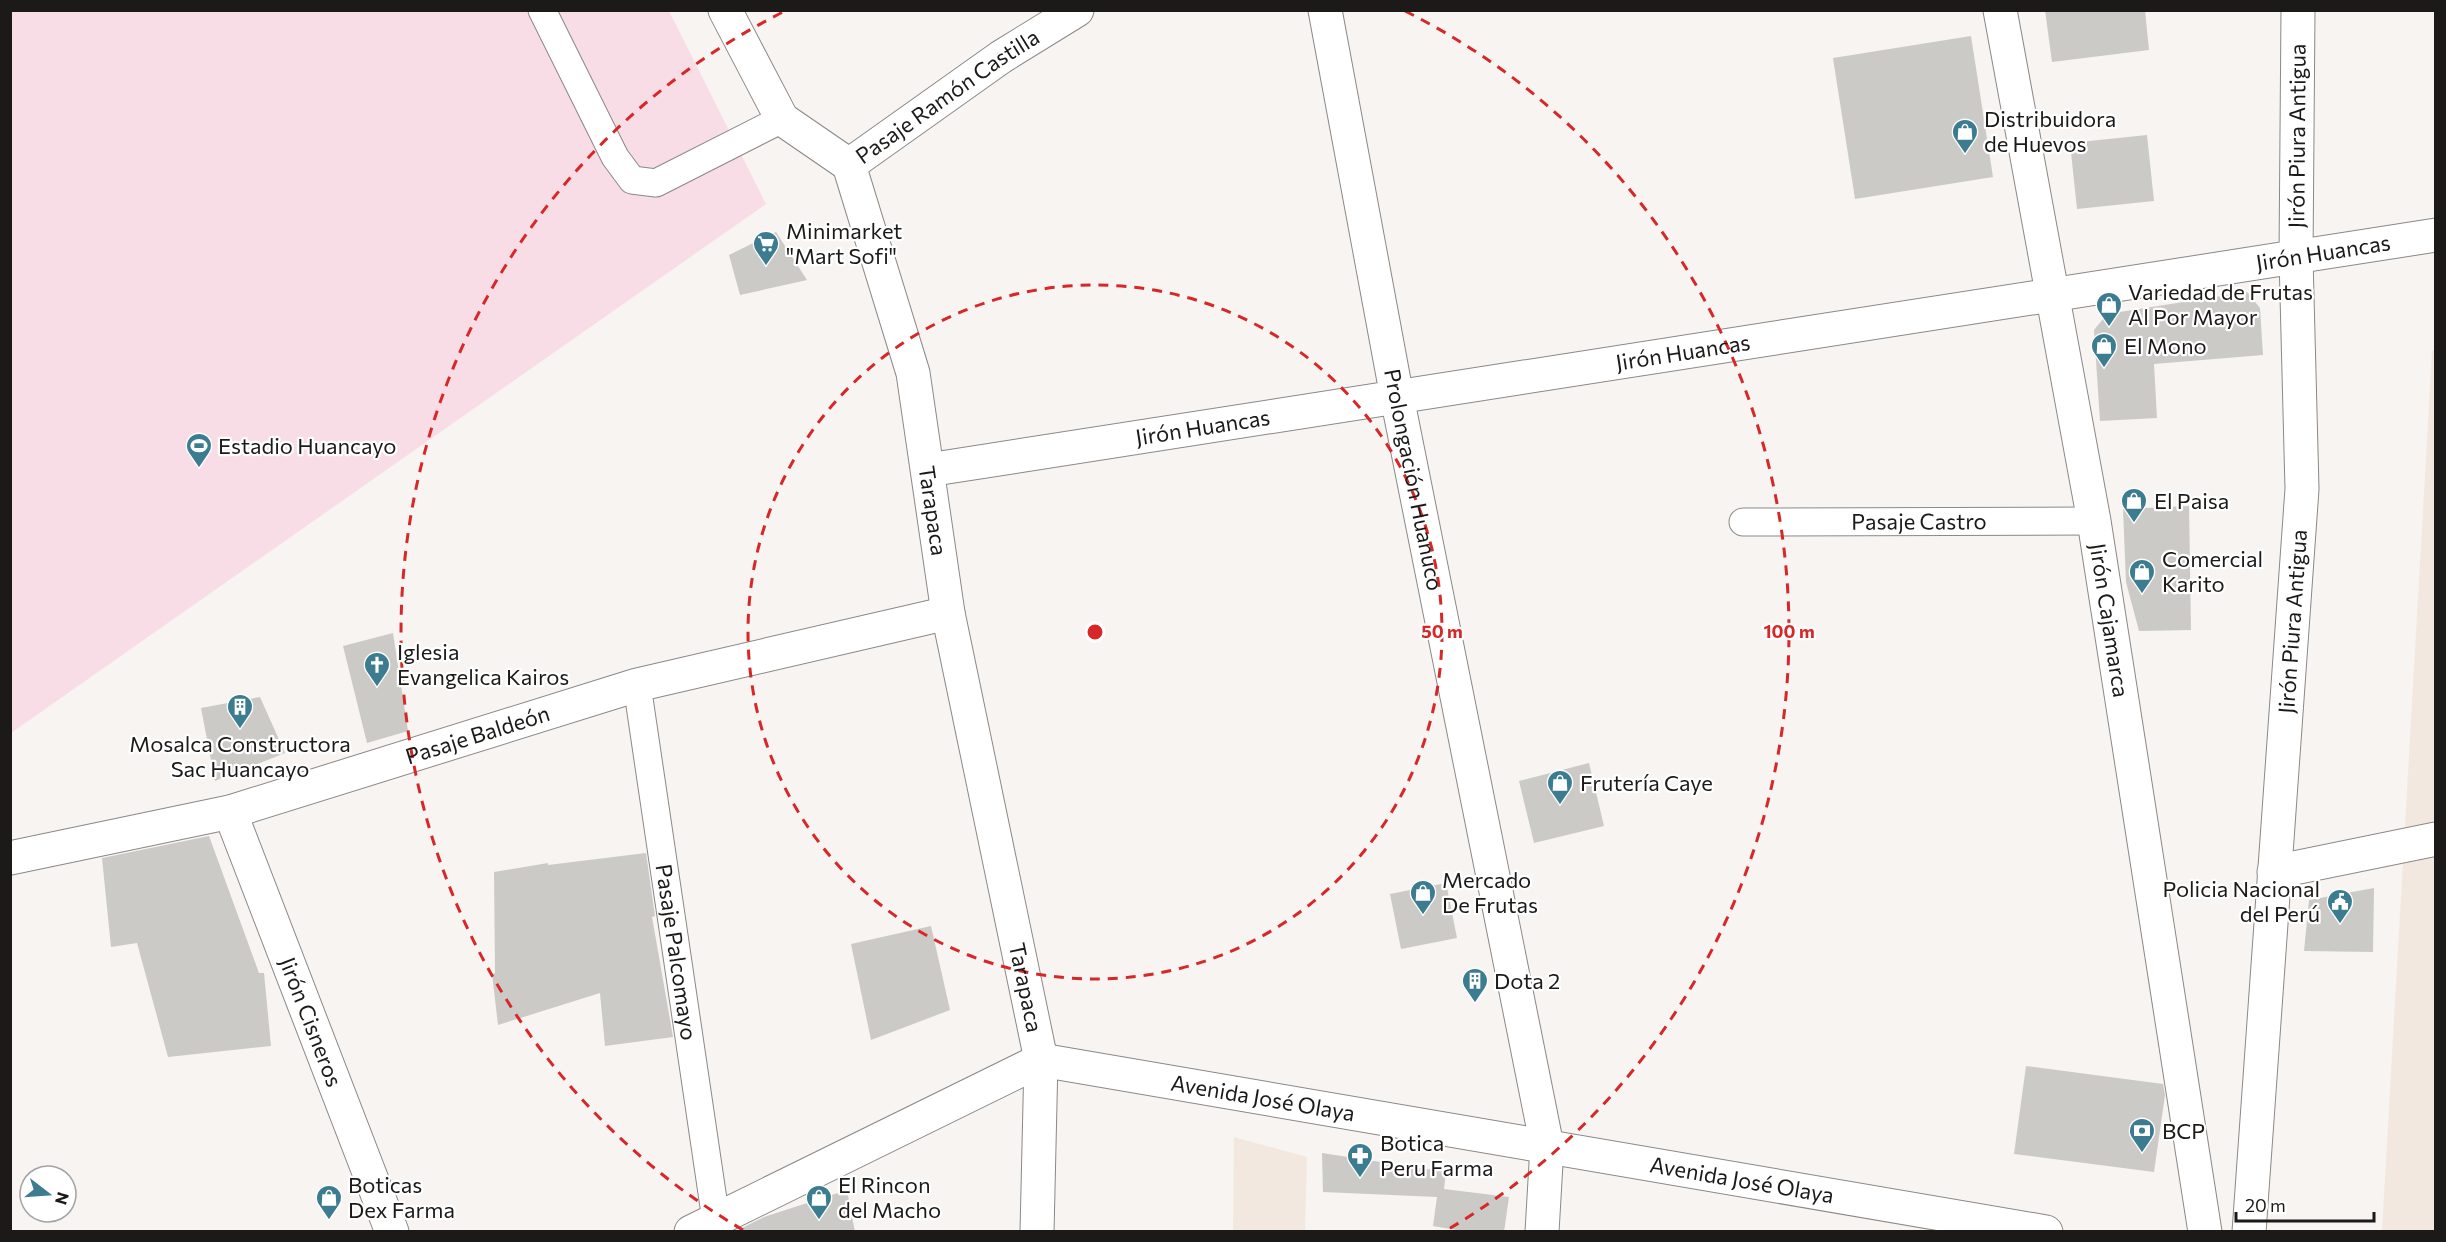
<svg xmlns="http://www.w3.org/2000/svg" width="2446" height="1242" viewBox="0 0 2446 1242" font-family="Commissioner,sans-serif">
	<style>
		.built { fill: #f2e8e0 }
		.green { fill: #f9dde6 }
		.building { fill: #cccac7 }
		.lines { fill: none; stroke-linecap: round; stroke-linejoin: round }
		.lane-casing { stroke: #8b8886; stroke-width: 29 }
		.street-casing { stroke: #8b8886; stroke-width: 35 }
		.secondary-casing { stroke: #8b8886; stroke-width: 35 }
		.lane { stroke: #fff; stroke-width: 27 }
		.street { stroke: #fff; stroke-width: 33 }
		.secondary { stroke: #fff; stroke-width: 33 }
		.ring { fill: none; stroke: #d62828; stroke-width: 3; stroke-dasharray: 10 8 }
		.labels { text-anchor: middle; stroke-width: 4.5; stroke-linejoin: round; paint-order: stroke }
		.street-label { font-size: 22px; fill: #1b1a19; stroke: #fff }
		.poi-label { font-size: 22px; fill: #1b1a19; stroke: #fff; text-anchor: start }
		.centre { fill: #d62828; stroke: #fff; stroke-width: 3 }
		.ring-label { font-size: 18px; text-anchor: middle; font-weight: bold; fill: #d62828; stroke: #fff; stroke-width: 4.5; stroke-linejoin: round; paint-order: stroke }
	</style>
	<rect width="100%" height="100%" fill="#f7f4f1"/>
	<!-- built -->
	<g class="built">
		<polygon points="2435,350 2435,1231 2391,1232 2382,1230 2432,351"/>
		<polygon points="1234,1137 1307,1157 1305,1231 1233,1231"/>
	</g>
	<!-- green -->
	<polygon class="green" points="11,11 669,11 766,204 11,733"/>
	<!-- building -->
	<g class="building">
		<polygon points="2045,10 2145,10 2149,50 2052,62"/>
		<polygon points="1971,36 1993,177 1855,199 1833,58"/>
		<polygon points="2147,135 2154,201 2077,209 2070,143"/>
		<polygon points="776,232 807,280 740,295 729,255"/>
		<polygon points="2247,292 2260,308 2263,355 2154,364 2157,418 2100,421 2094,330 2107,314"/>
		<polygon points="2189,506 2191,630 2139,631 2126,582 2123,509"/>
		<polygon points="393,633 408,731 367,743 343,646"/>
		<polygon points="260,697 285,753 215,781 201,708"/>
		<polygon points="1589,763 1604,826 1534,843 1519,781"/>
		<polygon points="209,836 259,973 264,973 271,1046 168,1057 137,943 111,947 102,858"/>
		<polygon points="646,853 655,916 652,917 673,1037 605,1046 600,993 498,1025 492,974 495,973 494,872 548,863 548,865"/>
		<polygon points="1446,883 1457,938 1401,949 1390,894"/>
		<polygon points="2374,888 2373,952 2304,951 2309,900"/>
		<polygon points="931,926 950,1010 871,1040 851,944"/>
		<polygon points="2026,1066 2163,1084 2165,1095 2154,1172 2014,1154"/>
		<polygon points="1322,1153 1446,1172 1444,1189 1509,1197 1504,1232 1468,1232 1433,1226 1437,1197 1323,1192"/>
		<polygon points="847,1190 855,1232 743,1232 742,1228 764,1217"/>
	</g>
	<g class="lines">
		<defs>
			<g id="lane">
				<polyline points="542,10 615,157 632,180 656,183 782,119"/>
				<path id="s1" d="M 1743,522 L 2094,521"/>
				<path id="s2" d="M 637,685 L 716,1220"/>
			</g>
			<g id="street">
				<path id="s3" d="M 1325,10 L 1397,397 L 1547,1146 L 1542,1232"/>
				<path id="s4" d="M 2000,10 L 2094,521 L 2205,1232"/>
				<path id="s5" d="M 849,165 L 1001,57 L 1077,10"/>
				<path id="s6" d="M 928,470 L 2436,235"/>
				<path id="s7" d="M 230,812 L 392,1232"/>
				<path id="s8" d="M 10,858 L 230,812 L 637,685 L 948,613"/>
				<polyline points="2274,872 2436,839"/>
				<polyline points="1037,1232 1041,1060"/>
				<path id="s9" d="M 2249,1232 L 2302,489 L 2296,257 L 2298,10"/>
			</g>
			<g id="secondary">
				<path id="s10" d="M 725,10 L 782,119 L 849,165 L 913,373 L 948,613 L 1041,1060"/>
				<path id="s11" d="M 691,1232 L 1041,1060 L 2046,1232"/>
			</g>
		</defs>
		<!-- lane casing -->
		<use href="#lane" class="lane-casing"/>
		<!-- street casing -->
		<use href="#street" class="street-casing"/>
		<!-- secondary casing -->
		<use href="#secondary" class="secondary-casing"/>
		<!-- lane -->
		<use href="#lane" class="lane"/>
		<!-- street -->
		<use href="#street" class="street"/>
		<!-- secondary -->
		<use href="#secondary" class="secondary"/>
	</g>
	<!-- distance rings -->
	<g class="ring">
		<circle cx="1095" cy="632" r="347"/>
		<path d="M743 1230A694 694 0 0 1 785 11M1405 11A694 694 0 0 1 1447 1230"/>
	</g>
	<!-- icons -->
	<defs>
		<symbol id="shop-pin" viewBox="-11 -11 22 30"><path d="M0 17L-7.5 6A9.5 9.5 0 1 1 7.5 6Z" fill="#3c7c90" stroke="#fff"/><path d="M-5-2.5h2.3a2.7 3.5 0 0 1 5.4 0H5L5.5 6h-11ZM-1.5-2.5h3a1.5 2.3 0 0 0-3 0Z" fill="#fff"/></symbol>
		<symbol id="supermarket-pin" viewBox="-11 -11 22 30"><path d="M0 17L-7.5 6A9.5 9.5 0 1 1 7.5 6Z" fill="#3c7c90" stroke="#fff"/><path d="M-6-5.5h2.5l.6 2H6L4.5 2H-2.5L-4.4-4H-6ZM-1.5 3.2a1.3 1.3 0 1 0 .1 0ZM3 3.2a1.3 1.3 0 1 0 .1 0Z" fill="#fff"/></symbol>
		<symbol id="stadium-pin" viewBox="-11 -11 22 30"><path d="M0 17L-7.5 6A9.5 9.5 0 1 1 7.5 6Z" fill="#3c7c90" stroke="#fff"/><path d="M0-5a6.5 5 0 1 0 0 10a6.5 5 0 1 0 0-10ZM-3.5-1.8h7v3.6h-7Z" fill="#fff"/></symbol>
		<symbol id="church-pin" viewBox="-11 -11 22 30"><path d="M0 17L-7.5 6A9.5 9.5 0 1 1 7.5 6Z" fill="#3c7c90" stroke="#fff"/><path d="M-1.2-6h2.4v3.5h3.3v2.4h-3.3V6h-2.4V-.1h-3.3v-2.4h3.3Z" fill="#fff"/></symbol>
		<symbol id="building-pin" viewBox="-11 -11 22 30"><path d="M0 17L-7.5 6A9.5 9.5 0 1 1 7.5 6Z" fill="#3c7c90" stroke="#fff"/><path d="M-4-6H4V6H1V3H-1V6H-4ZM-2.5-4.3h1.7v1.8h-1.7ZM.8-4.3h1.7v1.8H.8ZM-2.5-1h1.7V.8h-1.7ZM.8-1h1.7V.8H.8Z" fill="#fff"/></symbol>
		<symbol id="civic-pin" viewBox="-11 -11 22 30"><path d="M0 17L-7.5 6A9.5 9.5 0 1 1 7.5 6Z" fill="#3c7c90" stroke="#fff"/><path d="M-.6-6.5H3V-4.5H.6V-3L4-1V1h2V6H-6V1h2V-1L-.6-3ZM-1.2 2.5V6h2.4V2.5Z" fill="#fff"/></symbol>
		<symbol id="bank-pin" viewBox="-11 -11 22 30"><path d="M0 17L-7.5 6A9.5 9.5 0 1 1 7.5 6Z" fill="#3c7c90" stroke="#fff"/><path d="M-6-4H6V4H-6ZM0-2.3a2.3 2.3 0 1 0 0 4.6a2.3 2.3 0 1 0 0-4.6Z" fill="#fff"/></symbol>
		<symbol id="pharmacy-pin" viewBox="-11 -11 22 30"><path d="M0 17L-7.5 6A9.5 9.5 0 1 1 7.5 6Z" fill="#3c7c90" stroke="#fff"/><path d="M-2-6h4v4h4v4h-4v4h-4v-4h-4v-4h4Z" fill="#fff"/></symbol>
	</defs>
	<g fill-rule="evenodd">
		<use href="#shop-pin" x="1950" y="117" width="30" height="40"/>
		<use href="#supermarket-pin" x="751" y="229" width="30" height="40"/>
		<use href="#shop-pin" x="2094" y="290" width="30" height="40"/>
		<use href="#shop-pin" x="2089" y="331" width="30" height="40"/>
		<use href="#stadium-pin" x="184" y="431" width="30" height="40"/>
		<use href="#shop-pin" x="2119" y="486" width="30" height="40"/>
		<use href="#shop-pin" x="2127" y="557" width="30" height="40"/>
		<use href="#church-pin" x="362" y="650" width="30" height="40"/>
		<use href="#building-pin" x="225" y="692" width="30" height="40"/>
		<use href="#shop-pin" x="1545" y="768" width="30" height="40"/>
		<use href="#shop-pin" x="1408" y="878" width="30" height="40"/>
		<use href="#civic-pin" x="2325" y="887" width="30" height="40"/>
		<use href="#building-pin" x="1460" y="966" width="30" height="40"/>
		<use href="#bank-pin" x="2127" y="1116" width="30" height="40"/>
		<use href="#pharmacy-pin" x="1345" y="1141" width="30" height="40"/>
		<use href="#shop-pin" x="314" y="1183" width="30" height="40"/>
		<use href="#shop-pin" x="804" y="1183" width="30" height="40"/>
	</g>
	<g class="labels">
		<!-- street labels -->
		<g class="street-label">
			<text dy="8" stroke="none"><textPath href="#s5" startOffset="120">Pasaje Ramón Castilla</textPath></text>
			<text dy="8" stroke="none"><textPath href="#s9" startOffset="1098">Jirón Piura Antigua</textPath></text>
			<text dy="8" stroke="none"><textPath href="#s6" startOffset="1412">Jirón Huancas</textPath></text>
			<text dy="8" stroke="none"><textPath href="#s6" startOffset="764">Jirón Huancas</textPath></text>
			<text dy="8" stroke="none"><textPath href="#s6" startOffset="278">Jirón Huancas</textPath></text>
			<text dy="8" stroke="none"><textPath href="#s3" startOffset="478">Prolongación Huanuco</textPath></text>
			<text dy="8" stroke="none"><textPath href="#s10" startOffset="561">Tarapaca</textPath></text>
			<text dy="8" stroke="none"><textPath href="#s1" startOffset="176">Pasaje Castro</textPath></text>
			<text dy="8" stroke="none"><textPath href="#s4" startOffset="620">Jirón Cajamarca</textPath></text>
			<text dy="8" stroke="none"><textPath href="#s9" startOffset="612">Jirón Piura Antigua</textPath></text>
			<text dy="8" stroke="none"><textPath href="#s8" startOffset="484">Pasaje Baldeón</textPath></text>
			<text dy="8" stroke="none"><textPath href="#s2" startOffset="270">Pasaje Palcomayo</textPath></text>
			<text dy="8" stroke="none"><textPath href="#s10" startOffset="1047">Tarapaca</textPath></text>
			<text dy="8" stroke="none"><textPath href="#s7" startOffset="225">Jirón Cisneros</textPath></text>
			<text dy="8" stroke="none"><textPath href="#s11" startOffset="615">Avenida José Olaya</textPath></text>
			<text dy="8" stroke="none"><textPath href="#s11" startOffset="1101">Avenida José Olaya</textPath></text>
		</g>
		<!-- poi labels -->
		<g class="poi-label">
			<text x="1984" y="127">Distribuidora<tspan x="1984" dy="25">de Huevos</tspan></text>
			<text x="786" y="239">Minimarket<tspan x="786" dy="25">"Mart Sofi"</tspan></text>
			<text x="2128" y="300">Variedad de Frutas<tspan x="2128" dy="25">Al Por Mayor</tspan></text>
			<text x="2124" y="354">El Mono</text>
			<text x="218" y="454">Estadio Huancayo</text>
			<text x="2154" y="509">El Paisa</text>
			<text x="2162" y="567">Comercial<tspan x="2162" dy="25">Karito</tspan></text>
			<text x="397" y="660">Iglesia<tspan x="397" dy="25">Evangelica Kairos</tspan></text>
			<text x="240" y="752" text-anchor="middle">Mosalca Constructora<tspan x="240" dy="25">Sac Huancayo</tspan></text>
			<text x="1580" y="791">Frutería Caye</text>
			<text x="1442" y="888">Mercado<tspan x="1442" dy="25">De Frutas</tspan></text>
			<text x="2320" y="897" text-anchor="end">Policia Nacional<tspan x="2320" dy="25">del Perú</tspan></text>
			<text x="1494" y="989">Dota 2</text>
			<text x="2162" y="1139">BCP</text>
			<text x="1380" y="1151">Botica<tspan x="1380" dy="25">Peru Farma</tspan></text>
			<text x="348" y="1193">Boticas<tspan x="348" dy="25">Dex Farma</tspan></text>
			<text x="838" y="1193">El Rincon<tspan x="838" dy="25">del Macho</tspan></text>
		</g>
	</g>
	<circle cx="1095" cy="632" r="9" class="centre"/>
	<g class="ring-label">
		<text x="1442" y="638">50 m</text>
		<text x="1789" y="638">100 m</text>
	</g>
	<!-- border -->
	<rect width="2446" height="1242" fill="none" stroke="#1b1a19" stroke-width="24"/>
	<!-- north arrow -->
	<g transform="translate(48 1194) rotate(107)"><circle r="28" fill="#ffffff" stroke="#a4a3a3" stroke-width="1.5"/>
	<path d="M0-4.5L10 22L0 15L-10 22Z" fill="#3c7c90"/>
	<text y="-9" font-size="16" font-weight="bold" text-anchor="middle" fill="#1b1a19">N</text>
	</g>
	<!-- scale -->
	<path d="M2236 1212v9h138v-9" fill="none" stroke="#1b1a19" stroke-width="3"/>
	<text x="2245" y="1212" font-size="18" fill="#1b1a19" stroke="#ffffff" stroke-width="4.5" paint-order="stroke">20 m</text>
</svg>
